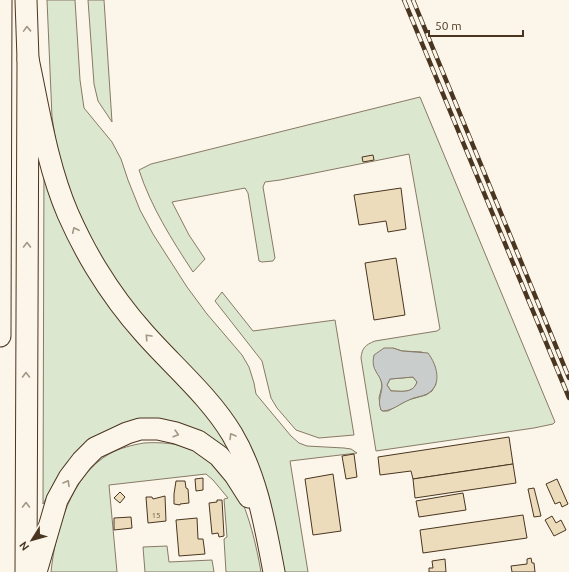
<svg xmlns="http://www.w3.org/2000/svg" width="569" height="572" viewBox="0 0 569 572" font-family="Ubuntu,sans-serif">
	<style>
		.green { fill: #dce7d0; stroke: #887966; fill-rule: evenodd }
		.water { fill: #c9cecd; stroke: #887966; fill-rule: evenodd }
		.building { fill: #ecdcbc; stroke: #4a3520 }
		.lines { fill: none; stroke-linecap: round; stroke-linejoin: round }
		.highway-casing { stroke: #4a3520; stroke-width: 23 }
		.highway { stroke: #fbf6e9; stroke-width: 21 }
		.rail-casing { stroke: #4a3520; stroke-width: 4.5 }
		.rail { stroke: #fbf6e9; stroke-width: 3; stroke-dasharray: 9; stroke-linecap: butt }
		.oneway { stroke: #a29684 }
		.labels { text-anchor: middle; stroke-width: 3; stroke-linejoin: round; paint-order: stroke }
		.number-label { font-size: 8px; fill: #725f47 }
	</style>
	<rect width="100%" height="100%" fill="#fbf6e9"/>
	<!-- green -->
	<g class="green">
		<polygon points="47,0 75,0 80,80 84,108 112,142 121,159 128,180 140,210 153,234 187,287 207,314 242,355 249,367 254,383 256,394 291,436 299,443 307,446 344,448 351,449 357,453 290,461 308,572 284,572 263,493 151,325 123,293 98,252 67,187 56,143 52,117"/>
		<polygon points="88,0 104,0 112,122 98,101 94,84"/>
		<path d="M 420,97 L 555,422 L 553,424 L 534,428 L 376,451 L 361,358 C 362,348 365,345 375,341 L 437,331 L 440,329 L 409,154 L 280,180 L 265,182 L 263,187 L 275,258 L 273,261 L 262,262 L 259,261 L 248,193 L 245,188 L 172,202 L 189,235 L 205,259 L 193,272 C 172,240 151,207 139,170 L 151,164 ZM 393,348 L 402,351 L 422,352 L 436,384 L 432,391 L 426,395 L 408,400 L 388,411 L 383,411 L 381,410 L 379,398 L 382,386 L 381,380 Z"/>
		<path d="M 44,160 L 68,229 L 220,432 L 239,468 L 181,426 L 75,454 C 60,467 53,487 43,504 Z"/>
		<polygon points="222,292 253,331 335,320 354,435 319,438 296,430 277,408 271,398 262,361 215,301"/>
		<path d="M 413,377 L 417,382 C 413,394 401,391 391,391 L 387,385 L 390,379 Z"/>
		<path d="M 144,443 C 159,442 179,443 193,450 C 209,457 228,477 237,492 C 249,512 257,549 261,572 L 226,572 L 224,539 L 227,537 L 224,499 L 228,498 L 213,480 L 206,474 L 109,485 L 117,572 L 51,572 C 55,531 71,476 109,454 C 120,448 132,445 144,443 Z"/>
		<polygon points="167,546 169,562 212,560 214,572 145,572 143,547"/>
	</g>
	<!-- water -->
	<path class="water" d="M 384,348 L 393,348 L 402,351 L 428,353 C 437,365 443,385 427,394 C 421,397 414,397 409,400 C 399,404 394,410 383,411 L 381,410 C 377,399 382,395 382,385 C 381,374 370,371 374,355 ZM 413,377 L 417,382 C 413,394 401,391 391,391 L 387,385 L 390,379 Z"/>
	<!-- building -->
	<g class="building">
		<polygon points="373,155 374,160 363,162 362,157"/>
		<polygon points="401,188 406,229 388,232 386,221 359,225 354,195"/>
		<polygon points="396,258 405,315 374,320 365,263"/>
		<polygon points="509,437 513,464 413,479 411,471 380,475 378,457"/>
		<polygon points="354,454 357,477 346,479 342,456"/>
		<polygon points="513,464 516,483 415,498 413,479"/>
		<polygon points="333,474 341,531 313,535 305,479"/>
		<polygon points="203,478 203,490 196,491 195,479"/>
		<polygon points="557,479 568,504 562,507 560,502 555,504 546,484"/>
		<polygon points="176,481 185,481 186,488 188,489 189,503 180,504 180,505 174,504 174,494"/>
		<polygon points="534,488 541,516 534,517 528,489"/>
		<polygon points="120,492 125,497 120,503 114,498"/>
		<polygon points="463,493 466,510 419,517 416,501"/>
		<polygon points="165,496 166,521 148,523 146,497 152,497 153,499"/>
		<polygon points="217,500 222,500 224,536 219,537 218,533 212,534 209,503 217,502"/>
		<polygon points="523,515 527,538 423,553 420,530"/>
		<polygon points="552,516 556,523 561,520 566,530 554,536 545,520"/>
		<polygon points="131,517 132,528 114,530 114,518"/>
		<polygon points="197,518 198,539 203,539 205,554 179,556 176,520"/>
		<polygon points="531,558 532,563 534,563 535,572 512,572 511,566 527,564 527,559"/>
		<polygon points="445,559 446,572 429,572 429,568 433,568 432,561"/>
	</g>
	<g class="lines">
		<defs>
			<g id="highway">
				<path d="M 28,59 C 39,110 47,165 68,214 C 76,232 85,250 96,268 C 110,291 126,313 144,333 C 173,366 209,396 232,434 C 257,476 265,525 274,572"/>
				<polyline points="0,336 1,0"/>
				<polyline points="26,572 28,59 26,0"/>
				<polyline points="36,572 57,500 69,478 82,461 95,448 127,433 140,429 158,429 176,433 198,441 219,456 235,475 249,497"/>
			</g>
		</defs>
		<!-- highway casing -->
		<use href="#highway" class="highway-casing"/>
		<!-- highway -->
		<use href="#highway" class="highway"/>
		<defs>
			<g id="rail">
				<polyline points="404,0 569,398"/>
				<polyline points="413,0 569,378"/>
			</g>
		</defs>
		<!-- rail casing -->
		<use href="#rail" class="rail-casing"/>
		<!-- rail -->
		<use href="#rail" class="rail"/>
	</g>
	<!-- one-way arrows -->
	<defs><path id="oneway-chevron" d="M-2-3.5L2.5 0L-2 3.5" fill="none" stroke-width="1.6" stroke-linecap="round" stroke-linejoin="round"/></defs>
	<g class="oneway">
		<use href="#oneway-chevron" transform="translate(27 29) rotate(-92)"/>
		<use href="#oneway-chevron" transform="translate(75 230) rotate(-115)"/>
		<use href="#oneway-chevron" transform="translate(27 245) rotate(-90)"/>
		<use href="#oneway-chevron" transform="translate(148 337) rotate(-133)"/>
		<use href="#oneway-chevron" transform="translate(26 375) rotate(-90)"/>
		<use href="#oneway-chevron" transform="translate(176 434) rotate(16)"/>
		<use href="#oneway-chevron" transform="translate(232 436) rotate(-121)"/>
		<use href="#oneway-chevron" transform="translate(67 483) rotate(-60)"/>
		<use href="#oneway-chevron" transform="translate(26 505) rotate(-90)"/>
	</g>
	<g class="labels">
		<!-- number labels -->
		<g class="number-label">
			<text x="156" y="518">15</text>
		</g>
	</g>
	<!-- north arrow -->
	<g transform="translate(32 540) rotate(233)" stroke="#fbf6e9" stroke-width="3" paint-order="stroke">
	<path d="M0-3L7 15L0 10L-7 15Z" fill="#4a3520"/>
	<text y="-6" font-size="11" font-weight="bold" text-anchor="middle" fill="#4a3520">N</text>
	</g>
	<!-- scale -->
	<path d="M429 30v6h94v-6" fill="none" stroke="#4a3520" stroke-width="2"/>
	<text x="435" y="30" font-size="12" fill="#4a3520" stroke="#fbf6e9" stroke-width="3" paint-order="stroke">50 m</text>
</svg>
